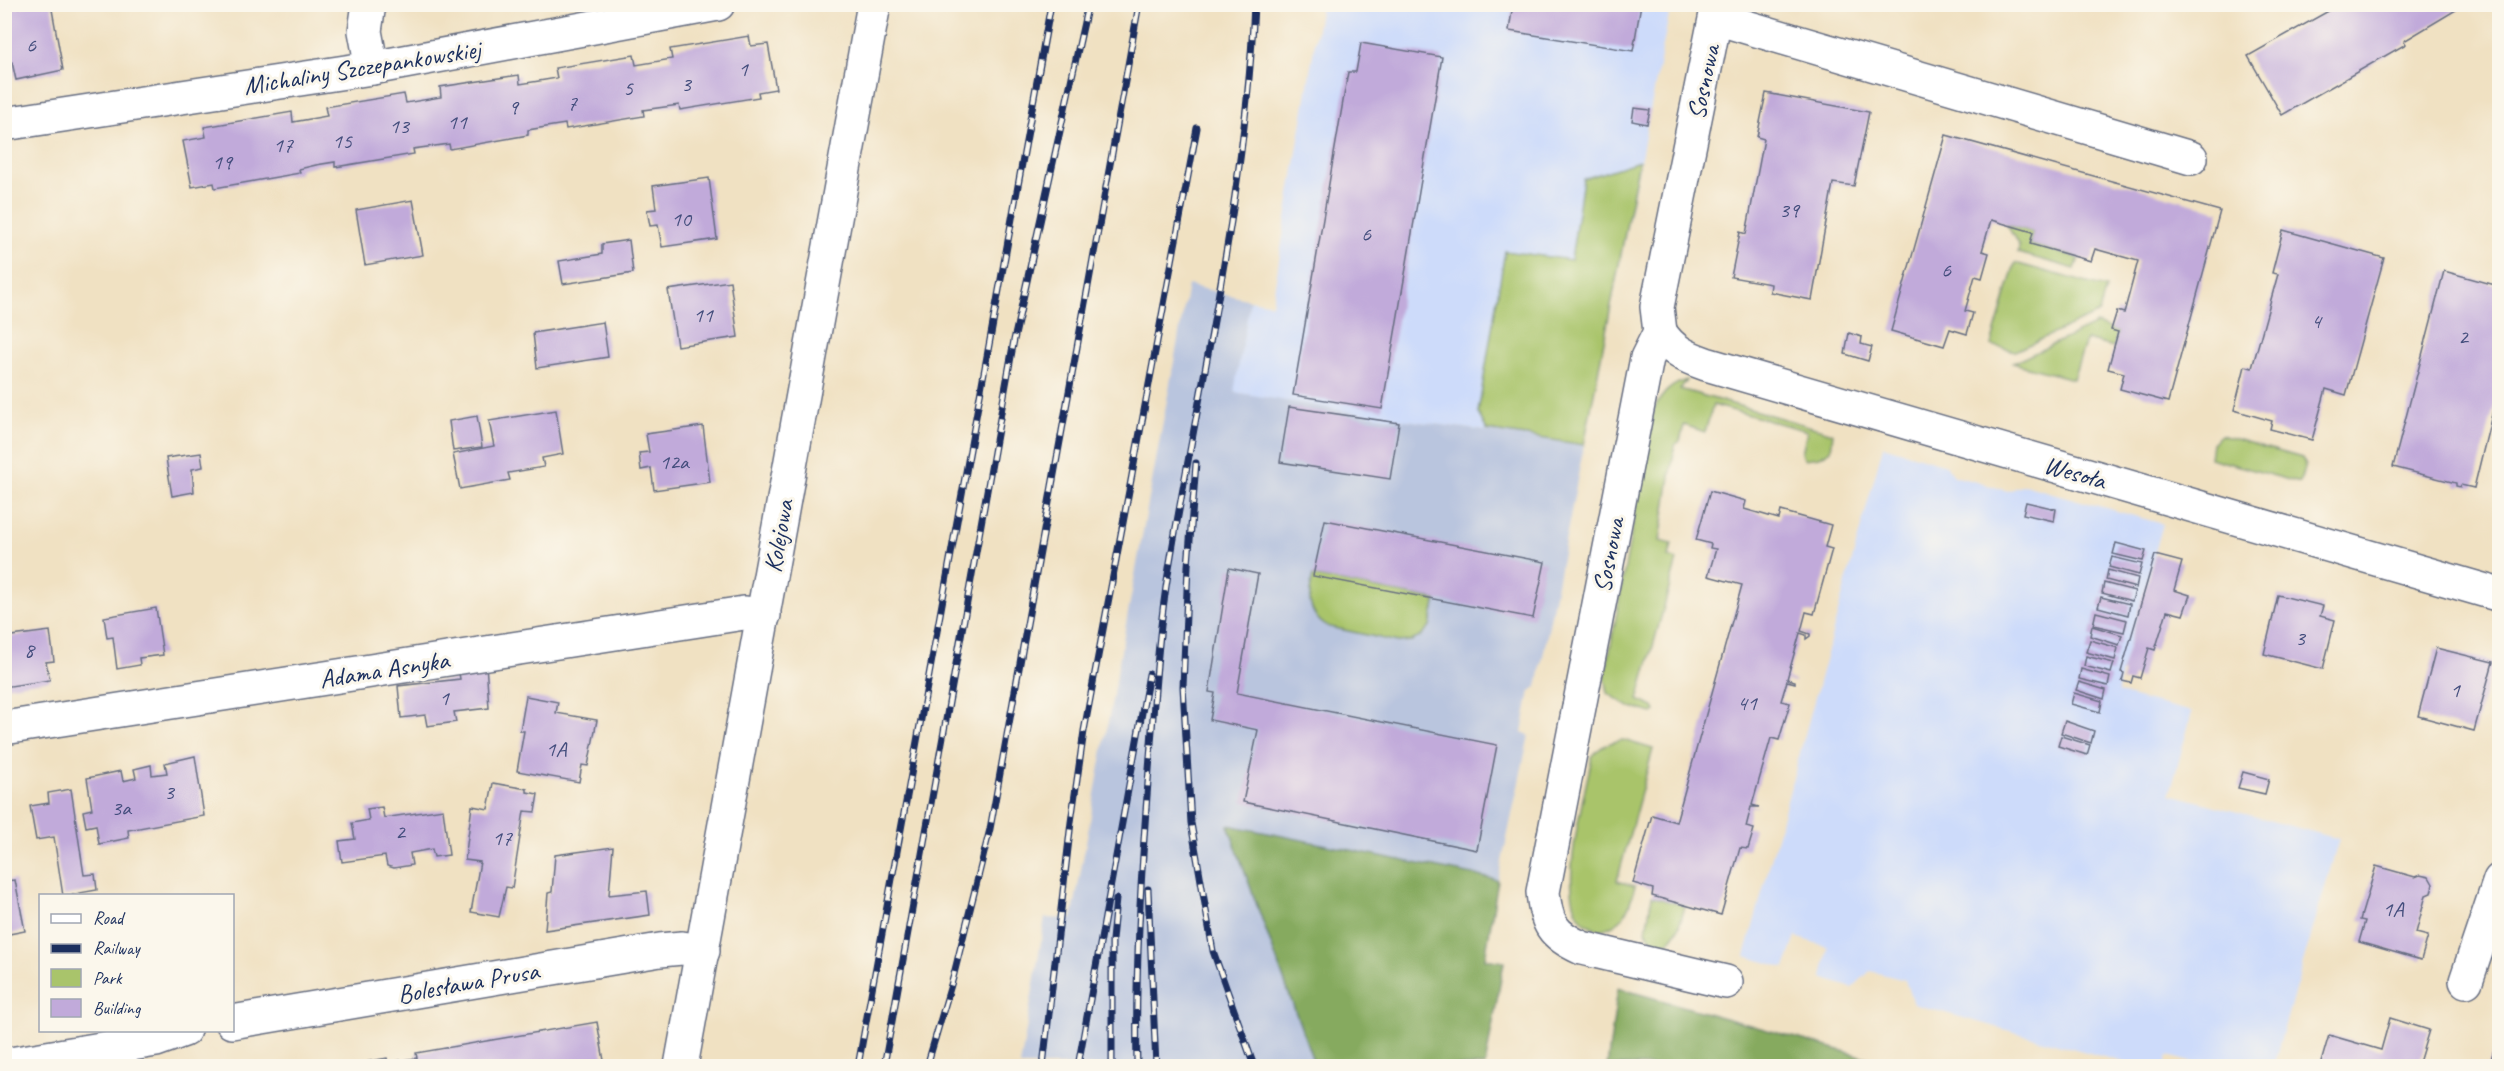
<svg xmlns="http://www.w3.org/2000/svg" width="2504" height="1071" viewBox="0 0 2504 1071" font-family="Caveat,sans-serif">
	<style>
		.built { fill: #cddbfa }
		.industrial { fill: #b9c5de }
		.green { fill: #a9c46b; stroke: #627a64; stroke-width: 1.5 }
		.forest { fill: #86aa5f; stroke: #506c5e; stroke-width: 1.5 }
		.building { fill: #c1aada }
		.lines { fill: none; stroke-linecap: round; stroke-linejoin: round }
		.minor-casing { stroke: #666d81; stroke-width: 36 }
		.minor { stroke: #fff; stroke-width: 33 }
		.rail-casing { stroke: #1b2f5e; stroke-width: 7 }
		.rail { stroke: #fbf7ec; stroke-width: 4.5; stroke-dasharray: 14; stroke-linecap: butt }
		.labels { text-anchor: middle; stroke-width: 6; stroke-linejoin: round; paint-order: stroke }
		.number-label { font-size: 22px; fill: #444e7d }
		.street-label { font-size: 26px; fill: #1b2f5e; stroke: #fbf7ec }
	</style>
	<rect width="100%" height="100%" fill="#fbf7ec"/>
	<filter id="ink" filterUnits="userSpaceOnUse"><feTurbulence type="fractalNoise" baseFrequency=".0167" numOctaves="2"/><feDisplacementMap in="SourceGraphic" scale="12" xChannelSelector="R" yChannelSelector="G"/><feConvolveMatrix kernelMatrix="1 2 1 2 8 2 1 2 1" color-interpolation-filters="sRGB"/></filter>
	<filter id="wash" filterUnits="userSpaceOnUse"><feTurbulence type="fractalNoise" baseFrequency=".008" numOctaves="4" result="noise"/><feDisplacementMap in="SourceGraphic" scale="24" xChannelSelector="R" yChannelSelector="G"/><feGaussianBlur stdDeviation="1.35" result="paint"/><feColorMatrix in="noise" values="0 0 0 0 0 0 0 0 0 0 0 0 0 0 0 0 0 1.4 0 .05"/><feComposite in="paint" operator="in"/></filter>
	<g filter="url(#wash)">
		<rect width="100%" height="100%" fill="#f0e1c2"/>
		<!-- built -->
		<g class="built">
			<polygon points="1321,5 1671,5 1584,445 1349,412 1233,392 1250,300 1272,304"/>
			<polygon points="1883,446 1946,465 1954,476 1980,483 2008,491 2024,485 2163,524 2121,672 2118,693 2192,712 2170,794 2339,839 2273,1066 2208,1066 2167,1056 2165,1066 2137,1066 1913,1004 1905,980 1870,971 1852,988 1822,978 1828,947 1796,937 1785,968 1745,956"/>
		</g>
		<!-- industrial -->
		<polygon class="industrial" points="1188,285 1250,300 1234,392 1349,412 1584,445 1537,687 1530,691 1522,732 1529,735 1498,880 1229,825 1315,1066 1020,1066 1045,918 1072,919"/>
		<!-- green -->
		<g class="green">
			<polygon points="1639,161 1584,445 1487,430 1478,413 1505,251 1571,260 1583,179"/>
			<polygon points="2007,225 2033,232 2030,244 2079,258 2075,269 2018,253 2019,246"/>
			<polygon points="2015,263 2106,288 2099,313 2015,351 1991,345"/>
			<polygon points="2096,324 2118,332 2114,347 2086,340 2073,379 2013,363"/>
			<path d="M 1687,380 L 1680,389 L 1833,433 L 1831,450 L 1820,457 L 1804,459 L 1802,453 L 1807,431 L 1713,405 L 1705,432 L 1684,425 L 1680,441 L 1675,445 L 1660,541 L 1672,544 L 1669,557 L 1677,560 L 1638,700 L 1654,707 L 1656,711 L 1653,713 L 1629,707 L 1608,693 L 1605,677 L 1654,409 C 1662,394 1671,384 1687,380 Z"/>
			<polygon points="2221,435 2302,458 2305,464 2300,483 2210,458 2212,443"/>
			<path d="M 1313,576 L 1436,600 L 1430,626 L 1420,637 L 1411,641 L 1398,642 L 1326,626 C 1307,613 1308,596 1313,576 Z"/>
			<path d="M 1623,740 L 1653,749 L 1617,881 L 1635,886 C 1628,910 1626,924 1600,930 C 1593,927 1584,924 1580,917 C 1558,886 1585,794 1592,757 C 1600,746 1609,742 1623,740 Z"/>
			<path d="M 1652,896 L 1685,906 C 1680,922 1676,949 1654,943 L 1646,931 Z"/>
		</g>
		<!-- forest -->
		<g class="forest">
			<polygon points="1228,825 1498,880 1485,959 1504,962 1485,1066 1315,1066"/>
			<polygon points="1618,988 1896,1066 1607,1066"/>
		</g>
		<g id="blocks">
			<!-- building -->
			<g class="building">
				<polygon points="37,4 51,4 63,70 16,80 12,62 5,63 4,10"/>
				<polygon points="1513,4 1641,4 1633,51 1509,31"/>
				<polygon points="2341,4 2466,4 2404,41 2406,44 2282,115 2248,56"/>
				<polygon points="749,36 751,46 768,44 776,89 758,92 759,97 680,110 679,105 643,110 644,116 566,129 565,124 546,127 528,130 528,135 450,149 449,144 413,149 414,154 335,167 335,162 316,165 299,169 300,173 215,188 214,183 192,187 183,141 206,137 204,127 292,112 293,122 327,116 325,107 404,94 406,103 441,97 440,87 519,75 520,84 539,81 557,78 555,68 634,55 636,65 672,59 670,49"/>
				<polygon points="1361,43 1442,57 1382,409 1293,395 1348,72 1356,72"/>
				<polygon points="1766,93 1869,112 1854,186 1833,183 1812,300 1770,292 1771,284 1731,277 1740,232 1746,234 1764,139 1757,137"/>
				<polygon points="1634,108 1650,110 1647,124 1632,121"/>
				<polygon points="1946,135 2220,211 2168,402 2120,389 2124,373 2108,369 2118,332 2111,330 2117,311 2124,313 2138,261 2095,249 2091,261 2030,244 2033,232 1991,220 1982,251 1989,253 1982,278 1975,276 1965,311 1973,313 1967,334 1950,329 1944,346 1891,331"/>
				<polygon points="709,178 717,239 662,247 658,225 650,226 647,210 656,209 653,186"/>
				<polygon points="413,200 423,255 365,265 356,210"/>
				<polygon points="2283,230 2384,258 2346,395 2326,389 2312,440 2270,429 2272,421 2234,410 2245,366 2252,368 2278,274 2272,273"/>
				<polygon points="629,240 633,273 563,284 559,261 602,254 602,244"/>
				<polygon points="2444,271 2499,286 2499,386 2474,488 2461,485 2460,487 2456,486 2456,483 2393,467"/>
				<polygon points="730,281 738,337 677,346 668,290"/>
				<polygon points="603,322 608,357 537,368 533,333"/>
				<polygon points="1849,333 1862,337 1861,344 1872,347 1868,361 1845,354"/>
				<polygon points="1289,407 1399,423 1390,479 1280,462"/>
				<polygon points="556,410 563,454 542,458 544,467 508,473 510,480 460,489 453,454 494,446 489,421"/>
				<polygon points="477,416 482,447 453,451 449,421"/>
				<polygon points="703,426 710,482 654,490 651,468 641,470 639,453 649,452 646,434"/>
				<polygon points="201,453 203,467 192,469 194,492 172,496 166,458"/>
				<polygon points="1710,491 1746,501 1744,509 1779,519 1781,511 1831,525 1825,547 1832,549 1814,614 1806,612 1801,631 1810,634 1810,636 1806,639 1806,635 1800,633 1787,679 1795,681 1795,683 1787,681 1781,701 1790,703 1779,740 1771,738 1752,805 1759,807 1751,807 1746,827 1754,829 1748,849 1740,848 1721,915 1652,896 1653,889 1633,883 1652,815 1676,822 1742,585 1708,576 1716,549 1710,548 1711,544 1696,540"/>
				<polygon points="2026,502 2056,509 2054,521 2023,514"/>
				<polygon points="1325,520 1545,562 1533,618 1313,576"/>
				<polygon points="2116,543 2146,551 2143,561 2113,554"/>
				<polygon points="2155,555 2182,562 2174,590 2190,595 2183,615 2167,611 2155,650 2149,648 2140,678 2133,676 2131,683 2122,681 2124,673 2121,672"/>
				<polygon points="2112,557 2142,564 2139,575 2109,567"/>
				<polygon points="1229,568 1258,574 1237,693 1497,745 1477,850 1243,802 1258,730 1210,720 1215,693 1209,692"/>
				<polygon points="2108,570 2138,578 2136,588 2106,580"/>
				<polygon points="2104,583 2135,591 2132,601 2102,593"/>
				<polygon points="2278,595 2323,606 2320,616 2335,620 2323,669 2264,654"/>
				<polygon points="2101,597 2130,604 2128,615 2098,607"/>
				<polygon points="156,608 163,655 139,658 140,665 117,669 113,637 107,638 104,617"/>
				<polygon points="2096,612 2127,620 2124,632 2093,625"/>
				<polygon points="2092,626 2122,635 2119,645 2090,636"/>
				<polygon points="50,631 54,661 46,662 50,680 4,687 4,637"/>
				<polygon points="2090,640 2118,648 2115,660 2086,652"/>
				<polygon points="2436,648 2493,662 2474,731 2418,716"/>
				<polygon points="2086,656 2114,663 2111,673 2084,666"/>
				<polygon points="486,663 489,708 454,712 456,722 427,726 425,715 401,718 398,686 460,679 458,667"/>
				<polygon points="2081,669 2110,677 2108,686 2079,679"/>
				<polygon points="2079,682 2106,690 2104,699 2076,690"/>
				<polygon points="2074,693 2102,701 2100,712 2071,704"/>
				<polygon points="526,696 558,702 556,713 597,720 588,766 582,765 579,782 517,771 524,731 520,731"/>
				<polygon points="2065,721 2094,731 2091,743 2061,733"/>
				<polygon points="2061,736 2090,745 2087,755 2058,746"/>
				<polygon points="195,756 204,816 128,830 129,838 99,844 96,825 86,827 83,811 92,809 87,778 121,771 123,781 136,778 134,769 151,765 152,775 167,773 165,763"/>
				<polygon points="2243,772 2269,779 2265,794 2238,788"/>
				<polygon points="493,783 527,789 527,792 538,794 535,812 524,811 512,888 506,887 499,917 471,912 480,862 465,860 472,806 488,809"/>
				<polygon points="71,789 84,875 95,874 97,890 63,896 54,837 36,840 30,806 49,803 48,793"/>
				<polygon points="382,807 384,818 443,809 449,855 434,857 432,849 410,853 412,865 394,868 387,866 385,856 342,862 339,841 355,839 352,823 369,820 367,809"/>
				<polygon points="613,847 609,895 647,891 650,915 545,930 548,893 552,892 555,855"/>
				<polygon points="2376,866 2415,877 2420,875 2429,877 2433,884 2431,893 2426,895 2416,933 2428,936 2421,960 2359,942 2365,921 2360,920"/>
				<polygon points="15,880 25,931 4,935 4,881"/>
				<polygon points="2390,1018 2429,1030 2418,1066 2320,1066 2329,1035 2381,1050"/>
				<polygon points="597,1022 605,1066 343,1066 387,1058 388,1062 417,1058 416,1053"/>
				<polygon points="2499,1033 2499,1066 2489,1066"/>
			</g>
		</g>
	</g>
	<g filter="url(#ink)">
		<use href="#blocks" fill-opacity="0" stroke="#666d81" stroke-width="1.5"/>
		<g class="lines">
			<defs>
				<g id="minor">
					<polyline points="369,4 365,31 372,68"/>
					<path d="M 1718,4 L 1657,307 L 1660,332 L 1647,358 L 1543,892 C 1546,923 1552,935 1582,948 L 1726,982"/>
					<polyline points="1716,18 2191,158"/>
					<polyline points="4,124 372,68 718,4"/>
					<path d="M 1660,332 C 1671,350 1686,357 1706,364 L 2500,595"/>
					<polyline points="4,728 744,613 764,615"/>
					<polyline points="2466,981 2500,880"/>
					<polyline points="232,1022 660,950 682,948 703,951"/>
					<polyline points="4,1065 156,1040 184,1030"/>
					<polyline points="681,1066 874,4"/>
				</g>
			</defs>
			<!-- minor casing -->
			<use href="#minor" class="minor-casing"/>
			<!-- minor -->
			<use href="#minor" class="minor"/>
			<defs>
				<g id="rail">
					<polyline points="1196,463 1188,566 1183,687 1191,823 1213,951 1254,1066"/>
					<polyline points="1148,889 1156,1066"/>
					<polyline points="858,1066 1051,4"/>
					<polyline points="884,1066 1014,340 1088,4"/>
					<polyline points="927,1066 953,978 990,829 1139,4"/>
					<polyline points="1043,1066 1071,822 1084,731 1197,128"/>
					<polyline points="1078,1066 1149,674"/>
					<polyline points="1112,1066 1112,940 1116,899"/>
					<path d="M 1137,1066 C 1135,971 1141,877 1148,782 C 1154,710 1157,639 1169,568 C 1200,381 1246,194 1254,4"/>
				</g>
			</defs>
			<!-- rail casing -->
			<use href="#rail" class="rail-casing"/>
			<!-- rail -->
			<use href="#rail" class="rail"/>
		</g>
	</g>
	<g class="labels">
		<!-- number labels -->
		<g class="number-label">
			<text x="31" y="52">6</text>
			<text x="743" y="76">1</text>
			<text x="686" y="91">3</text>
			<text x="628" y="95">5</text>
			<text x="572" y="110">7</text>
			<text x="513" y="114">9</text>
			<text x="457" y="129">11</text>
			<text x="399" y="133">13</text>
			<text x="342" y="148">15</text>
			<text x="283" y="152">17</text>
			<text x="222" y="169">19</text>
			<text x="1789" y="217">39</text>
			<text x="681" y="226">10</text>
			<text x="1366" y="241">6</text>
			<text x="1946" y="277">6</text>
			<text x="703" y="322">11</text>
			<text x="2316" y="328">4</text>
			<text x="2463" y="344">2</text>
			<text x="674" y="469">12a</text>
			<text x="2300" y="645">3</text>
			<text x="29" y="657">8</text>
			<text x="2455" y="697">1</text>
			<text x="444" y="705">1</text>
			<text x="1747" y="710">41</text>
			<text x="556" y="756">1A</text>
			<text x="169" y="799">3</text>
			<text x="121" y="815">3a</text>
			<text x="400" y="839">2</text>
			<text x="502" y="845">17</text>
			<text x="2393" y="916">1A</text>
		</g>
		<!-- street labels -->
		<g class="street-label">
			<text transform="translate(362 67) rotate(-9)" y="9">Michaliny Szczepankowskiej</text>
			<text transform="translate(1703 82) rotate(-78)" y="9">Sosnowa</text>
			<text transform="translate(2075 472) rotate(16)" y="9">Wesoła</text>
			<text transform="translate(778 536) rotate(-80)" y="9">Kolejowa</text>
			<text transform="translate(1608 555) rotate(-79)" y="9">Sosnowa</text>
			<text transform="translate(384 669) rotate(-9)" y="9">Adama Asnyka</text>
			<text transform="translate(468 982) rotate(-10)" y="9">Bolesława Prusa</text>
		</g>
	</g>
	<!-- margin -->
	<rect width="2504" height="1071" fill="none" stroke="#fbf7ec" stroke-width="24"/>
	<!-- legend -->
	<rect x="39" y="894" width="195" height="138" fill="#fbf7ec" stroke="#a1a7b3" stroke-width="1.5"/>
	<rect x="51" y="914" width="30" height="9" fill="#ffffff" stroke="#a1a7b3" stroke-width="1.5"/>
	<text x="93" y="924" font-size="18" fill="#1b2f5e">Road</text>
	<rect x="51" y="944" width="30" height="9" fill="#1b2f5e" stroke="#a1a7b3" stroke-width="1.5"/>
	<text x="93" y="954" font-size="18" fill="#1b2f5e">Railway</text>
	<rect x="51" y="969" width="30" height="18" fill="#a9c46b" stroke="#a1a7b3" stroke-width="1.5"/>
	<text x="93" y="984" font-size="18" fill="#1b2f5e">Park</text>
	<rect x="51" y="999" width="30" height="18" fill="#c1aada" stroke="#a1a7b3" stroke-width="1.5"/>
	<text x="93" y="1014" font-size="18" fill="#1b2f5e">Building</text>
</svg>
